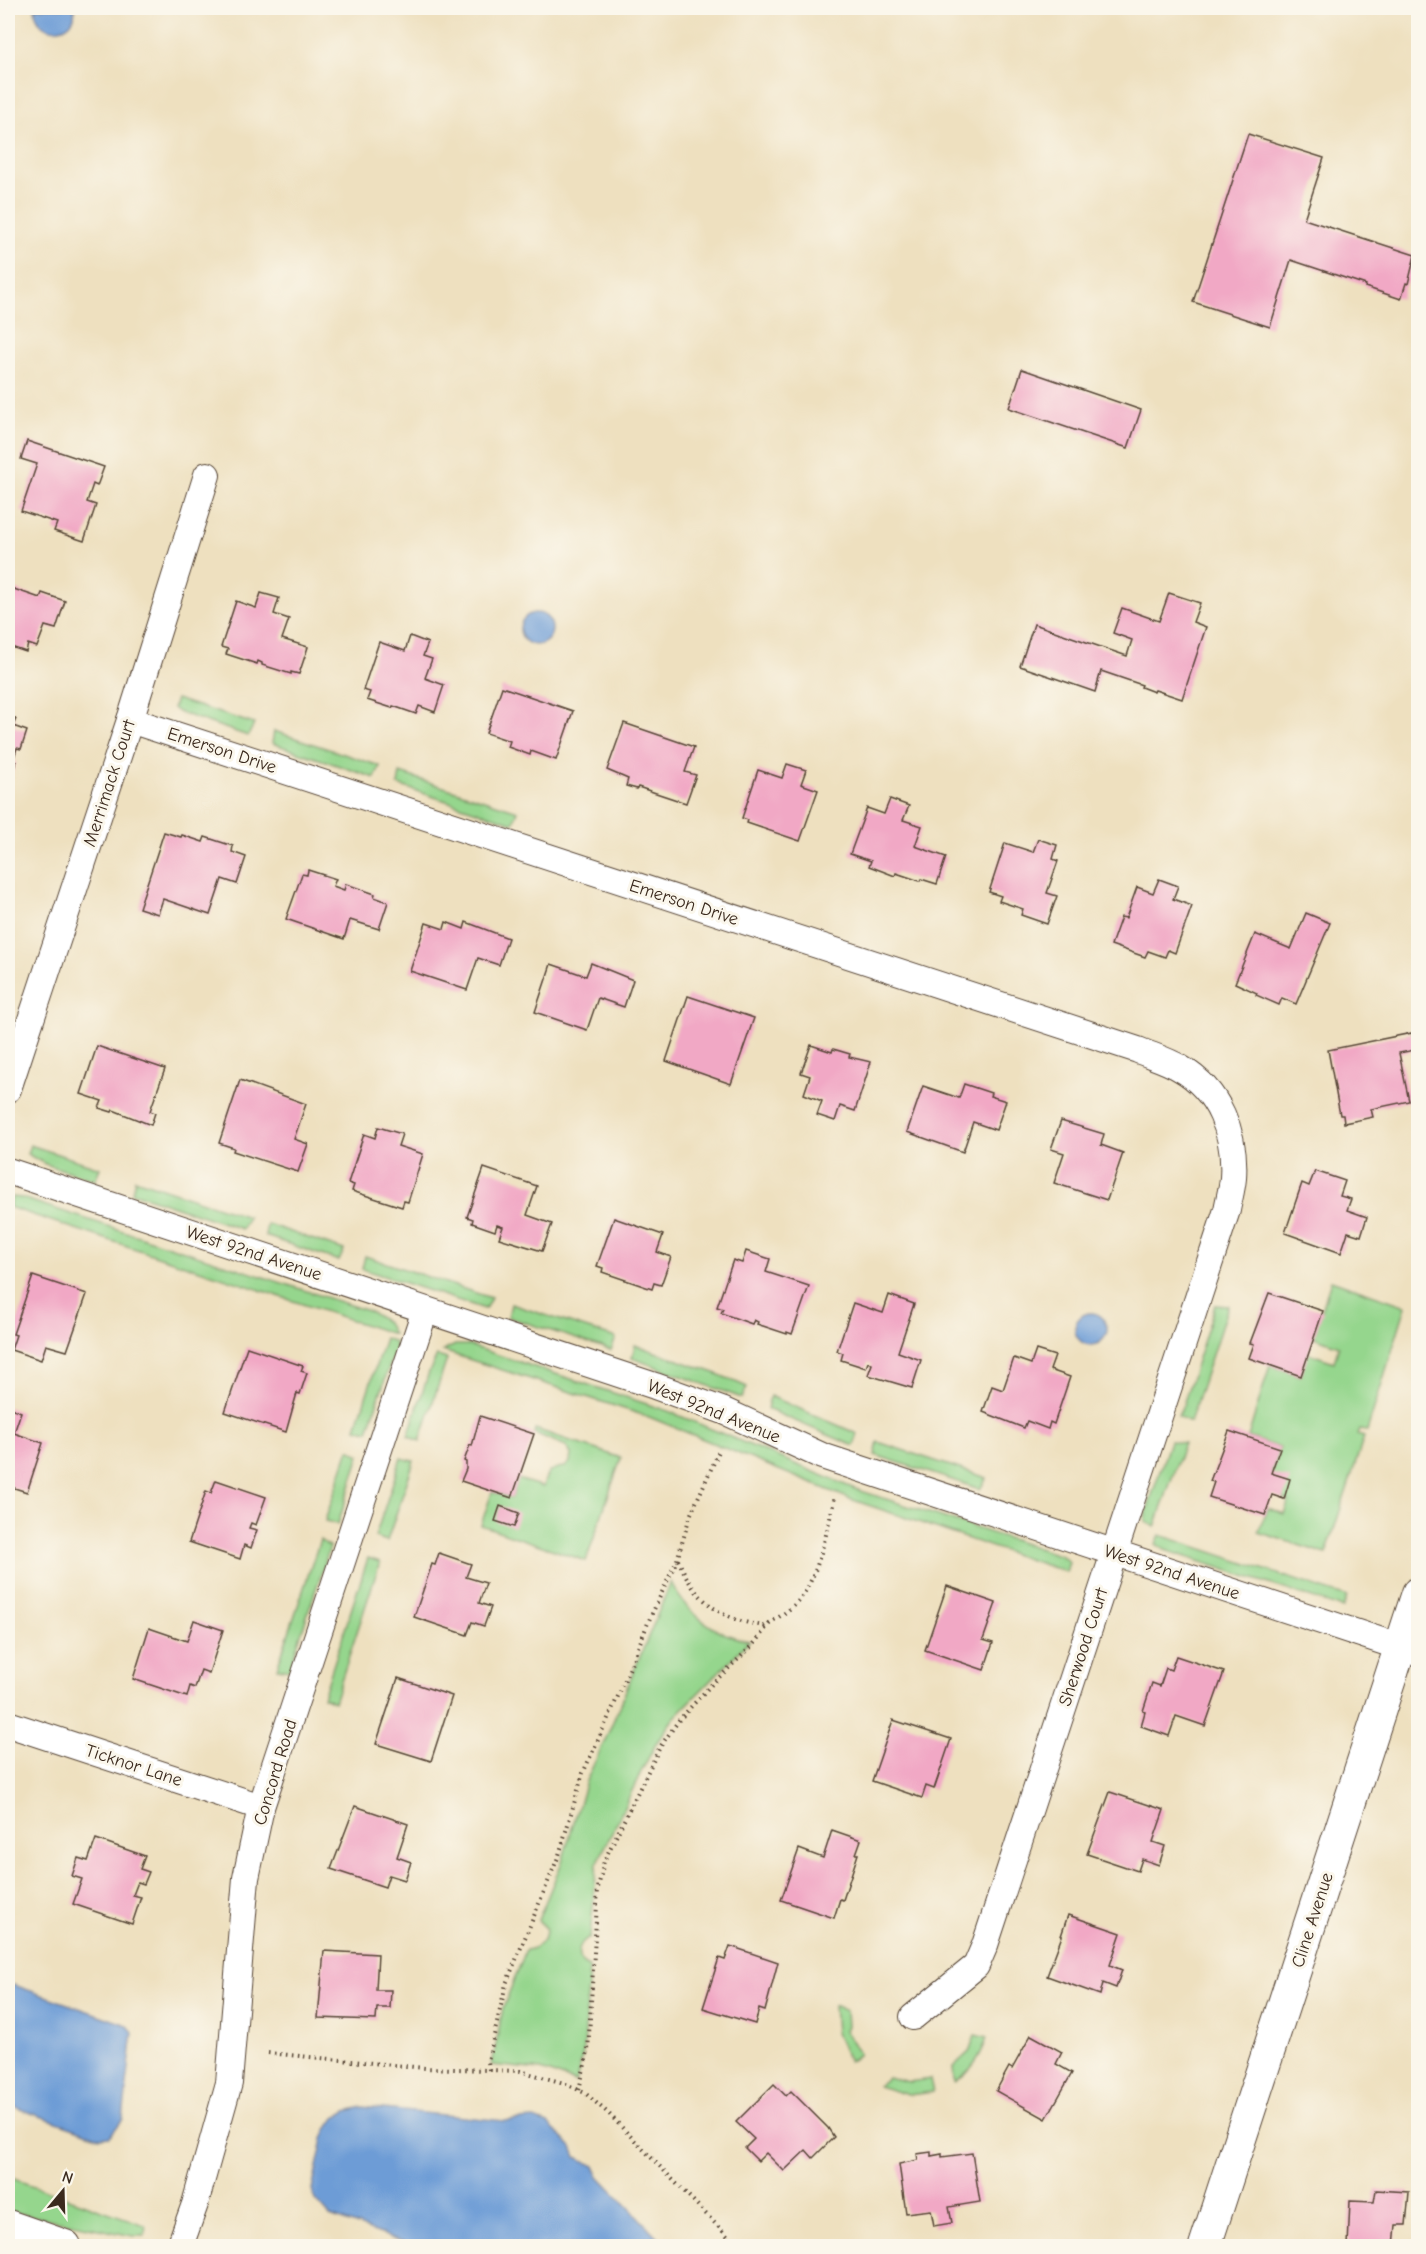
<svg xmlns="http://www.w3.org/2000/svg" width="1426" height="2254" viewBox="0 0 1426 2254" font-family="'Comic Neue',sans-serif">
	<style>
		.green { fill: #95d68d; stroke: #688056; stroke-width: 1.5 }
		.water { fill: #6d9cd6; stroke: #54637a; stroke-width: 1.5 }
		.building { fill: #f1a8c5 }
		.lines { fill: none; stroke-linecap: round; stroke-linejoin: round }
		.minor-casing { stroke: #564536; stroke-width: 28 }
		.tertiary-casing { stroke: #564536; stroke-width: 34 }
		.path { stroke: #564536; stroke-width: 4; stroke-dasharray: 1.5 4.5; stroke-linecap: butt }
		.minor { stroke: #fff; stroke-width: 26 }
		.tertiary { stroke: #fff; stroke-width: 32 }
		.labels { text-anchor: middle; stroke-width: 6; stroke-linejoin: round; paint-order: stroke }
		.street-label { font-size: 18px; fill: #3b2a1e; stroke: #fbf7ec }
	</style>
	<rect width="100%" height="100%" fill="#fbf7ec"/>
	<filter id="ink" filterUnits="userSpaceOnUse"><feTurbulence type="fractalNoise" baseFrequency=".0167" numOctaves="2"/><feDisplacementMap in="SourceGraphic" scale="12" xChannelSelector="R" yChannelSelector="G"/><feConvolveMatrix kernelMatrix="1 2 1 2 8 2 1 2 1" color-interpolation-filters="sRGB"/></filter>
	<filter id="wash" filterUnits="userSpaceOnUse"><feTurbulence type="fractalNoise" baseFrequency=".008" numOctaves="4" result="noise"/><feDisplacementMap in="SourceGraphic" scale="24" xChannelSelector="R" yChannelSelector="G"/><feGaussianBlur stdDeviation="1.35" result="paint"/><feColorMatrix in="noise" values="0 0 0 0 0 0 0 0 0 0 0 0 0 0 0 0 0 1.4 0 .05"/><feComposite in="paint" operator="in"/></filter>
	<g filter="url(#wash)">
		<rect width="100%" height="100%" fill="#eee0bf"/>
		<!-- green -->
		<g class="green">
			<polygon points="176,699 254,724 248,736 178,712 173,708"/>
			<polygon points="274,731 380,766 375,778 272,743"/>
			<polygon points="400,773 518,811 513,823 398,785"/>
			<polygon points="30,1145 100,1168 95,1180 45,1164 27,1154"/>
			<polygon points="135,1179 248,1217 242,1229 132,1192"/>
			<polygon points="12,1197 22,1198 371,1312 387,1323 393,1334 9,1207"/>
			<polygon points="267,1224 344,1250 339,1261 265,1236"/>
			<polygon points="365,1256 491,1298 485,1309 362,1269"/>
			<polygon points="1331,1280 1406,1306 1367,1431 1360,1430 1358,1435 1364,1437 1326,1554 1258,1532 1268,1508 1284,1514 1289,1501 1284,1499 1271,1473 1280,1448 1248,1437 1270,1365 1301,1376 1308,1353 1334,1362 1339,1346 1314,1337"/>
			<polygon points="511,1304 616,1338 611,1350 508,1317"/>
			<polygon points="1215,1305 1228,1306 1190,1422 1178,1416 1183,1405"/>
			<polygon points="385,1338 395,1342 395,1349 368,1431 356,1428"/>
			<polygon points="455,1345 468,1345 668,1411 855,1489 1062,1556 1069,1562 1066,1572 850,1499 649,1417 443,1351"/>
			<polygon points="635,1345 715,1373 747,1387 742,1398 632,1358"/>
			<polygon points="437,1356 447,1359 420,1441 408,1436 429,1372"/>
			<polygon points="770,1396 858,1434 854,1446 767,1409"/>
			<path d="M 535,1429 L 621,1458 L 586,1561 L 481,1525 L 492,1492 L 512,1498 L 518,1479 L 543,1487 C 546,1473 550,1468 565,1467 L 570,1462 L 571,1454 L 566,1446 L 534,1433 Z"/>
			<polygon points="1170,1441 1184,1443 1155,1527 1146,1522 1147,1510"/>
			<polygon points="878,1442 987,1478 980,1489 875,1455"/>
			<polygon points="349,1449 360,1455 338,1524 325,1521"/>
			<polygon points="401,1458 414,1461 387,1541 375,1537"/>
			<polygon points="1160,1535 1347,1597 1343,1608 1165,1550 1156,1544"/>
			<polygon points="320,1540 330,1547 289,1670 277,1668"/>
			<polygon points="368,1558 380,1562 334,1702 323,1697"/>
			<path d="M 671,1582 C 685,1613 716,1635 749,1641 L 673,1719 L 657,1742 L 641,1772 L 597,1864 L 590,1937 C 576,1943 574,1962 589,1967 L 584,2049 L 577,2078 L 575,2082 L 541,2070 L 492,2065 L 503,2008 L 526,1950 C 539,1948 544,1941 547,1929 L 538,1920 L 562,1862 L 586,1781 L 607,1736 Z"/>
			<polygon points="834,2005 846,2011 847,2026 845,2030 859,2054 849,2062 836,2033"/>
			<path d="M 975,2035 L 987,2038 C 981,2057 971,2072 954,2082 L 953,2067 L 969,2052 Z"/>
			<polygon points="888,2077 909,2082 930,2079 933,2092 908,2095 878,2086"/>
			<polygon points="8,2177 145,2225 147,2228 144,2236 133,2236 8,2211"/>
		</g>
		<!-- water -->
		<g class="water">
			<path d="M 35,8 L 74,8 C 80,34 35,39 35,8 Z"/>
			<circle cx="536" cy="629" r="16"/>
			<circle cx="1091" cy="1329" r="16"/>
			<polygon points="14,1985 127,2025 133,2032 123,2119 110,2136 100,2137 8,2105 8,1987"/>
			<polygon points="362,2107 505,2121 535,2119 548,2124 572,2147 576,2157 595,2166 599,2176 666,2246 415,2246 330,2216 316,2200 312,2190 323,2139 326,2131 335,2118 346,2111"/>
		</g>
		<g id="blocks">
			<!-- building -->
			<g class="building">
				<polygon points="1248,134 1324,158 1304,219 1415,255 1408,284 1406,283 1401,299 1365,287 1366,285 1291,260 1270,327 1193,302"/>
				<polygon points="1022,369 1141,410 1128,448 1009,408"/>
				<polygon points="27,441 104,467 97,486 93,484 87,502 96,505 84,541 54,531 57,523 21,511 37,464 21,459"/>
				<polygon points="8,587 40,598 42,593 65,601 56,629 45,626 37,647 28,644 26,652 8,646"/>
				<polygon points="261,593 279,598 274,614 289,619 282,639 308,647 299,674 291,672 291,674 262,665 262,663 258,661 257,664 226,654 228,649 221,647 236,601 256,608"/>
				<polygon points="1169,593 1200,603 1193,622 1206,627 1182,699 1155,690 1154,692 1141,687 1142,685 1101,671 1095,692 1020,666 1034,624 1127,656 1132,640 1113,633 1122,608 1159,621"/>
				<polygon points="410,636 428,643 423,656 432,659 425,678 444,685 435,712 419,706 416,714 393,706 392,708 367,700 370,692 363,690 379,642 405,651"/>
				<polygon points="502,687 573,711 556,760 531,751 530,755 508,747 510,741 486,733"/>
				<polygon points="8,716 16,719 13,726 27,731 21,749 17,748 13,761 16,762 8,786"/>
				<polygon points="624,723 694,747 685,772 696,775 686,803 638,787 637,789 626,786 628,779 607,770"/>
				<polygon points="787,764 806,770 801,784 818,790 800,841 747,823 748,820 742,818 758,770 782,778"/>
				<polygon points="890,799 909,806 903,820 922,826 915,846 946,857 937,884 921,879 920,881 896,873 895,876 869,866 871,861 850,854 867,808 884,814"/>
				<polygon points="164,832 181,837 182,835 203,842 205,837 233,846 232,852 246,857 237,884 222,879 210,915 163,899 158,914 139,908"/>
				<polygon points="1038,839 1057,845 1053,859 1058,861 1047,893 1057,896 1047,924 1021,915 1023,909 999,901 1001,896 989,892 1005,843 1033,852"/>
				<polygon points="308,870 336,879 333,886 344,890 346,884 375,894 374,897 388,902 379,929 350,920 344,939 286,919 302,874 307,875"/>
				<polygon points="1159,879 1178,886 1173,899 1192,906 1175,953 1168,950 1165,957 1148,951 1145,957 1111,945 1121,917 1126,918 1137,887 1153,893"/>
				<polygon points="1306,913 1330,923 1296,1004 1282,998 1279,1005 1256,995 1257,993 1235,983 1255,934 1291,949"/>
				<polygon points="446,922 464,929 466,922 508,938 499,965 478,958 467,990 410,971 426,923 444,929"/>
				<polygon points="591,963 633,980 624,1007 598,998 587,1030 535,1012 551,964 586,976"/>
				<polygon points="688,996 754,1018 731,1084 666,1061"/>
				<polygon points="1412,1033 1415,1050 1399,1053 1409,1101 1371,1109 1373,1117 1344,1123 1343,1115 1340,1115 1328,1050"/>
				<polygon points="811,1045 832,1052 833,1049 850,1054 849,1057 871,1062 855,1111 840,1106 835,1121 817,1115 822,1101 804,1094 810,1076 801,1073"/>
				<polygon points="97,1046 165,1069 150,1111 155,1113 151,1125 113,1110 112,1112 99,1108 102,1101 81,1094"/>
				<polygon points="240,1080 306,1104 294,1139 308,1144 298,1172 233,1151 234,1148 219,1143"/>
				<polygon points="964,1084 991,1093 990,1096 1006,1101 996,1130 973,1122 963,1152 907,1132 923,1086 959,1098"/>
				<polygon points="1061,1121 1104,1134 1101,1145 1123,1153 1107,1200 1054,1183 1064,1153 1051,1149"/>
				<polygon points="378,1127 402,1134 398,1146 423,1154 408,1202 404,1201 402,1207 352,1191 354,1185 348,1183 364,1134 375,1138"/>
				<polygon points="484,1168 537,1186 527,1215 552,1224 542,1251 499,1238 503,1227 497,1225 495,1231 472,1223 473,1219 467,1217"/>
				<polygon points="1315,1171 1345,1181 1340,1196 1351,1199 1347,1210 1367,1217 1361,1236 1348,1232 1341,1253 1285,1233 1302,1183 1309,1186"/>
				<polygon points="614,1218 663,1235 657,1252 671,1257 661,1285 654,1283 652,1289 602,1272 603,1268 597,1266"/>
				<polygon points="746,1251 770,1259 766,1272 809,1286 792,1334 787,1332 787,1334 757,1324 758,1322 754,1320 752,1324 721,1313 723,1309 717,1307 733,1260 742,1263"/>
				<polygon points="33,1276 87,1294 67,1351 46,1345 41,1360 11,1350 16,1335 13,1334"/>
				<polygon points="1269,1293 1323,1311 1301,1376 1249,1358 1254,1344 1250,1343"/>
				<polygon points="889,1295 914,1304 898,1352 921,1360 912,1388 868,1375 872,1364 868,1362 866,1368 841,1360 843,1353 837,1351 853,1303 883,1313"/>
				<polygon points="247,1347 303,1366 301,1371 307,1373 300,1394 297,1393 286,1432 225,1412"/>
				<polygon points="1036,1350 1055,1356 1050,1370 1070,1377 1054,1424 1050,1422 1048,1429 1027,1421 1024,1428 983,1412 992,1386 1003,1390 1014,1358 1031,1364"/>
				<polygon points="8,1407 21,1412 14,1433 43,1443 27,1492 8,1486"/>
				<polygon points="480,1416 534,1434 512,1498 461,1481 466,1469 466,1462 464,1461 470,1445 472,1446"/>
				<polygon points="1229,1431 1280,1448 1271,1473 1290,1479 1284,1499 1272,1495 1265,1515 1209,1497 1214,1482 1210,1481"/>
				<polygon points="216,1480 266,1497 256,1525 251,1523 249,1528 257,1530 251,1548 244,1545 240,1559 189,1542 206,1491 211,1493"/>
				<polygon points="500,1506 519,1513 514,1527 495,1521"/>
				<polygon points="439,1553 471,1564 466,1577 486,1583 479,1603 491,1607 484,1626 472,1622 467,1635 414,1617 432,1564 435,1565"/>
				<polygon points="947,1586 996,1603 983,1640 993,1643 984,1670 925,1650"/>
				<polygon points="194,1620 223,1630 209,1673 201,1670 195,1688 190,1686 187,1697 133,1679 149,1628 187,1641"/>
				<polygon points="1176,1656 1224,1672 1205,1726 1176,1716 1169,1736 1141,1726 1145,1712 1143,1711 1152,1683 1160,1686 1166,1668 1171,1670"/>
				<polygon points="398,1678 452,1696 431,1761 376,1744"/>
				<polygon points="893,1720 951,1739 934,1789 926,1786 922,1798 872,1781"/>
				<polygon points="1110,1792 1164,1810 1153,1842 1165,1846 1159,1865 1142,1859 1138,1871 1087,1854"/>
				<polygon points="355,1806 408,1824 397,1857 411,1862 405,1880 389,1875 385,1887 331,1869"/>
				<polygon points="832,1830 861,1840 856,1854 858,1854 843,1900 840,1899 834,1918 781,1900 799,1849 823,1858"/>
				<polygon points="96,1839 145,1856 140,1869 149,1872 144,1884 138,1882 133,1895 141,1897 132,1924 73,1904 82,1879 72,1876 78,1858 88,1861"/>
				<polygon points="1068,1915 1121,1933 1110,1965 1122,1970 1116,1988 1103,1983 1100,1995 1047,1976 1062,1936 1061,1936"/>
				<polygon points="730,1946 778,1962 765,2011 759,2009 755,2024 703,2008 719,1958 725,1960"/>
				<polygon points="324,1951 378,1954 376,1990 391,1990 390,2008 377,2008 376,2020 318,2018"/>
				<polygon points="1031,2035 1062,2052 1056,2064 1072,2073 1046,2119 996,2091 1009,2067 1012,2069"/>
				<polygon points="774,2084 786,2096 791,2091 828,2128 834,2137 813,2158 806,2150 784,2171 766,2153 758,2161 745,2148 754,2139 736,2122"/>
				<polygon points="931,2152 931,2156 942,2154 942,2157 972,2153 980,2202 949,2207 952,2223 934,2226 931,2210 906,2213 899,2164 918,2160 917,2154"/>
				<polygon points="1376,2190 1409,2192 1406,2225 1396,2225 1394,2246 1348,2246 1350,2201 1374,2202"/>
			</g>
		</g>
	</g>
	<g filter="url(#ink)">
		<use href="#blocks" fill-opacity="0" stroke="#564536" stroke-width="1.5"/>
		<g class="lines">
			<defs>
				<g id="minor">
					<path d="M 130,720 L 1138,1050 C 1152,1056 1167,1060 1180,1068 C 1219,1090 1236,1134 1233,1178 C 1232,1189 1229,1199 1227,1210 L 985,1945 L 976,1966 L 913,2017"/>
					<polyline points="8,1089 130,720 207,475"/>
					<polyline points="8,1171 655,1386 724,1411 822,1456 1418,1653"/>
					<polyline points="8,1724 261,1807"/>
					<polyline points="180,2246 195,2204 229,2083 246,1878 261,1807 425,1310"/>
				</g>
				<g id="tertiary">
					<polyline points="8,2226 65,2246"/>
					<polyline points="1205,2246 1418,1593"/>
				</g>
			</defs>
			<!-- minor casing -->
			<use href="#minor" class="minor-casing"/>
			<!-- tertiary casing -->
			<use href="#tertiary" class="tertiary-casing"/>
			<!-- path -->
			<g class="path">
				<path d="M 678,1560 C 683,1570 688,1581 694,1589 C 715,1614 734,1621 764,1626 C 775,1620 789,1611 798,1601 C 818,1580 828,1525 835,1497"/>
				<polyline points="268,2053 425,2068 520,2071 564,2083 585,2093 609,2114 737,2246"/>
				<polyline points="489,2070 488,2061 506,1984 559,1855 583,1773 620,1692 650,1618 677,1560 690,1516 720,1449"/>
				<polyline points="579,2090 588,2051 598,1888 604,1861 660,1747 679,1720 711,1685 752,1646 771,1622"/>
			</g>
			<!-- minor -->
			<use href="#minor" class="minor"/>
			<!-- tertiary -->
			<use href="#tertiary" class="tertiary"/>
		</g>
	</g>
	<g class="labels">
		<!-- street labels -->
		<g class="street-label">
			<text transform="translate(222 750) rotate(18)" y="6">Emerson Drive</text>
			<text transform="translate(109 783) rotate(-72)" y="6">Merrimack Court</text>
			<text transform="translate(684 902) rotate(18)" y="6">Emerson Drive</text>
			<text transform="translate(254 1253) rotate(18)" y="6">West 92nd Avenue</text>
			<text transform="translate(714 1411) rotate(22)" y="6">West 92nd Avenue</text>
			<text transform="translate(1172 1572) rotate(18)" y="6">West 92nd Avenue</text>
			<text transform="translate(1083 1647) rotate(-72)" y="6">Sherwood Court</text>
			<text transform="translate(134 1765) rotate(18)" y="6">Ticknor Lane</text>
			<text transform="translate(275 1772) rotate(-73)" y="6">Concord Road</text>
			<text transform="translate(1312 1920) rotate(-72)" y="6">Cline Avenue</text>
		</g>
	</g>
	<!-- margin -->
	<rect width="1426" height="2254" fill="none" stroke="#fbf7ec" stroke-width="30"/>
	<!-- north arrow -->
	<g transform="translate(63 2191) rotate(19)" stroke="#fbf7ec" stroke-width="4.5" paint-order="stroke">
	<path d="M0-4.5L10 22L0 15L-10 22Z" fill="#3b2a1e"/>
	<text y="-9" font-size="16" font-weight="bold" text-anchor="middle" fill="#3b2a1e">N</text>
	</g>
</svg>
